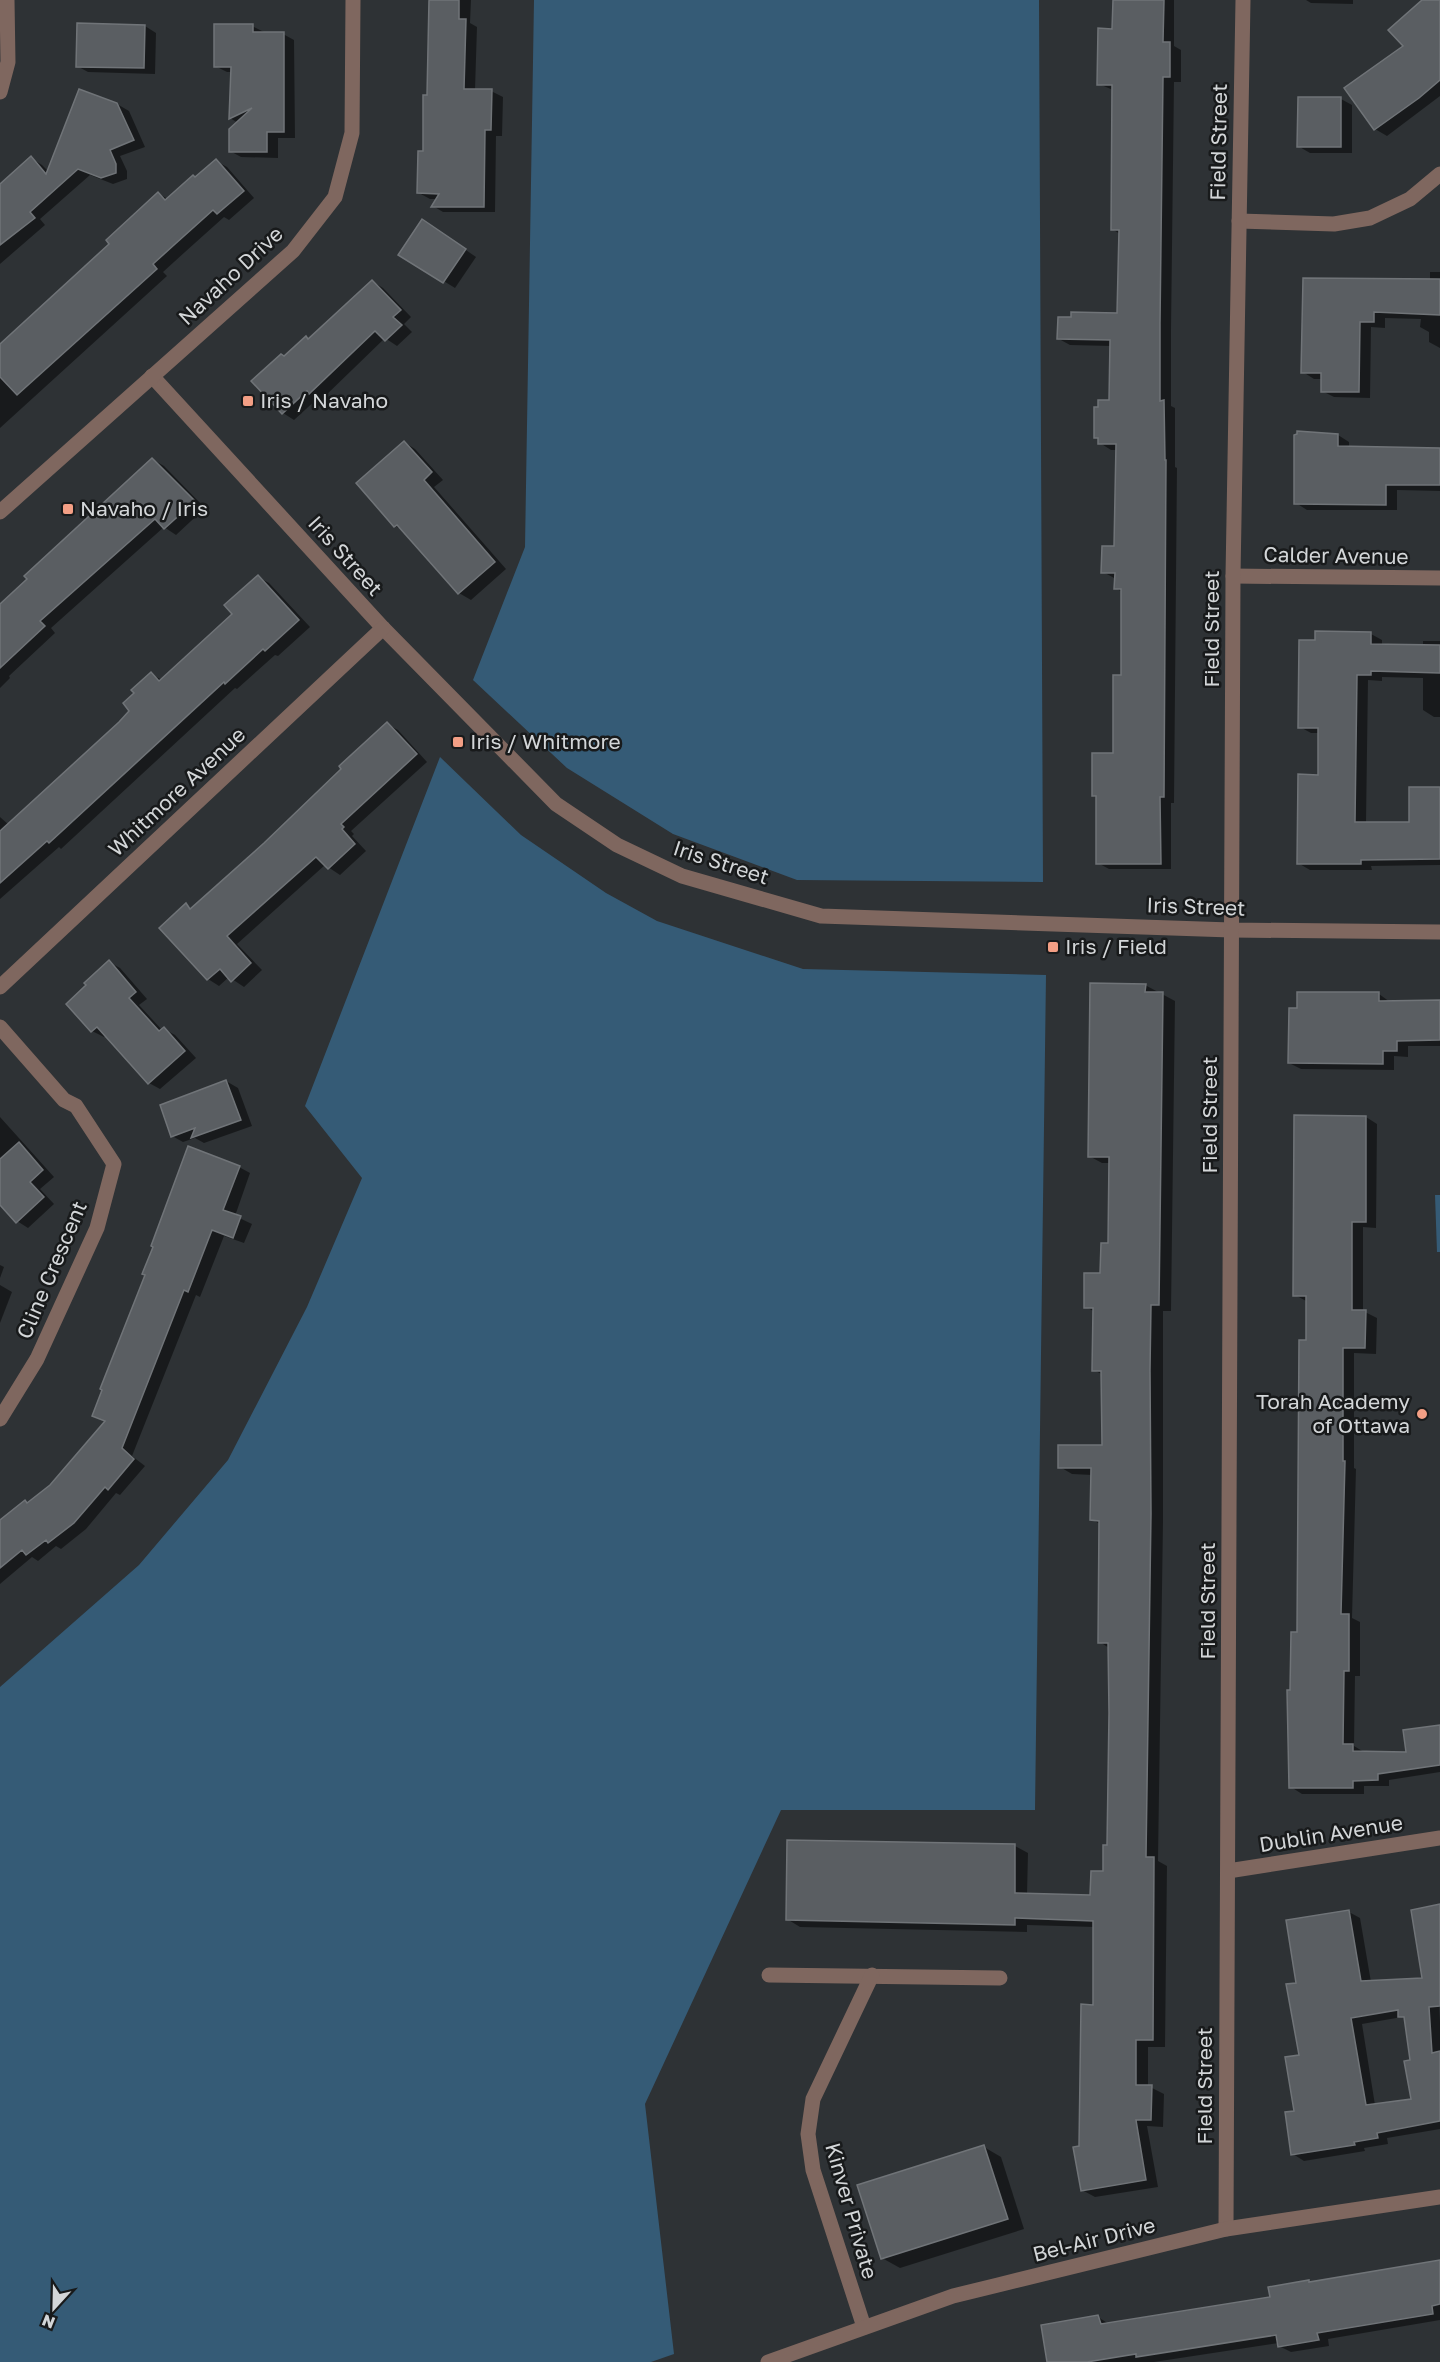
<svg xmlns="http://www.w3.org/2000/svg" width="1440" height="2362" viewBox="0 0 1440 2362" font-family="'Golos Text',sans-serif">
	<style>
		.green { fill: #355b76 }
		.shadow { fill: #0007; fill-rule: evenodd }
		.building { fill: #5a5e62; stroke: #707478; stroke-width: 1.5; fill-rule: evenodd }
		.lines { fill: none; stroke-linecap: round; stroke-linejoin: round }
		.minor { stroke: #7f675f; stroke-width: 15 }
		.poi-dot { fill: #f39f85; stroke: #181a1b; stroke-width: 2 }
		.labels { text-anchor: middle; stroke-width: 5; stroke-linejoin: round; paint-order: stroke }
		.street-label { font-size: 21px; fill: #d3d6d8; stroke: #181a1b }
		.poi-label { font-size: 21px; fill: #d3d6d8; stroke: #181a1b; text-anchor: start }
	</style>
	<rect width="100%" height="100%" fill="#2e3235"/>
	<!-- green -->
	<g class="green">
		<polygon points="534,0 1039,0 1043,882 797,880 673,834 567,768 473,680 525,547"/>
		<polygon points="440,757 521,835 606,893 657,921 803,969 1046,975 1035,1810 781,1810 645,2104 674,2354 651,2362 0,2362 0,1687 139,1565 228,1460 307,1307 362,1178 305,1106"/>
		<polygon points="1440,1195 1440,1252 1437,1252 1435,1195"/>
	</g>
	<!-- shadow -->
	<g class="shadow">
		<polygon points="428,0 471,0 470,23 477,27 475,90 491,91 503,97 502,136 496,136 495,212 443,212 433,206 437,199 430,199 419,193 429,97 431,3"/>
		<polygon points="1114,0 1174,0 1174,46 1181,50 1181,82 1174,82 1171,331 1171,406 1175,408 1175,467 1177,468 1174,803 1171,803 1171,869 1109,869 1098,863 1097,798 1093,796 1114,755 1122,676 1122,592 1116,588 1116,579 1103,572 1115,548 1117,450 1111,450 1100,443 1099,439 1096,437 1110,401 1111,346 1070,345 1059,339 1119,314 1120,234 1112,229 1113,90 1099,84 1114,31"/>
		<polygon points="1306,0 1353,0 1353,4 1311,3"/>
		<polygon points="1424,0 1440,0 1440,96 1387,136 1375,129 1346,89 1405,47"/>
		<polygon points="145,26 156,33 155,74 88,72 77,66"/>
		<polygon points="252,26 264,32 283,34 294,40 295,138 278,138 278,158 241,157 230,151 238,123 230,118 232,72 227,72 215,66"/>
		<polygon points="1341,99 1352,105 1352,153 1310,153 1298,146"/>
		<polygon points="117,104 129,111 145,147 120,156 127,171 127,179 113,184 90,175 40,219 45,225 0,264 0,188 31,158 42,165 49,172"/>
		<polygon points="216,161 227,167 254,198 229,220 224,217 185,252 163,272 167,276 0,428 0,346 112,244 159,194 168,199 196,179"/>
		<polygon points="434,228 476,257 455,288 442,280"/>
		<polygon points="1430,272 1440,272 1440,348 1429,342 1429,332 1420,327 1421,319 1385,318 1385,328 1371,327 1370,398 1334,397 1322,391 1322,379 1314,379 1303,372 1304,280 1430,281"/>
		<polygon points="372,281 383,288 411,317 404,324 412,332 397,346 385,338 321,400 318,398 294,420 283,413 285,358 309,340"/>
		<polygon points="1338,435 1349,442 1349,448 1440,449 1440,491 1397,490 1397,510 1307,510 1296,503"/>
		<polygon points="404,442 415,449 443,480 434,487 506,569 471,600 459,593 405,531 395,526"/>
		<polygon points="152,459 164,466 205,508 176,535 164,527 51,628 55,633 9,676 10,678 0,688 0,606"/>
		<polygon points="258,577 269,583 310,627 278,656 275,655 237,689 235,688 61,849 59,847 0,899 0,817 9,825 131,711 151,674 162,680 234,614"/>
		<polygon points="1371,634 1382,640 1382,646 1423,646 1423,641 1440,641 1440,717 1434,717 1423,710 1423,678 1382,677 1382,681 1368,680 1366,823 1411,824 1440,789 1440,865 1371,866 1372,870 1310,870 1298,863 1319,776 1320,733 1311,733 1300,727"/>
		<polygon points="387,724 398,730 427,762 351,831 354,834 352,836 366,851 340,875 325,865 237,944 262,970 244,987 229,977 219,986 208,979 161,928 186,905 192,909 265,844"/>
		<polygon points="109,962 120,968 147,999 139,1005 162,1030 164,1029 175,1035 196,1058 160,1089 149,1083 106,1035 104,1037 92,1031"/>
		<polygon points="1145,985 1175,1001 1171,1311 1163,1311 1163,1522 1158,1861 1167,1866 1165,2047 1148,2047 1148,2086 1164,2094 1163,2127 1147,2126 1158,2187 1095,2197 1082,2190 1081,2147 1094,2006 1094,1927 1027,1925 1027,1932 800,1927 787,1919 1015,1846 1028,1853 1027,1895 1092,1897 1104,1872 1109,1847 1109,1648 1100,1642 1101,1525 1092,1519 1092,1475 1072,1474 1060,1467 1104,1446 1103,1375 1094,1370 1095,1312 1086,1307 1102,1275 1109,1244 1110,1163 1102,1163 1089,1156"/>
		<polygon points="1379,994 1390,1002 1440,1001 1440,1046 1408,1046 1408,1057 1394,1056 1394,1070 1301,1069 1289,1063"/>
		<polygon points="226,1081 238,1088 252,1126 204,1143 195,1138 183,1142 172,1136"/>
		<polygon points="0,1117 54,1177 40,1189 54,1204 28,1228 17,1221 0,1203"/>
		<polygon points="1295,1117 1366,1117 1377,1124 1376,1228 1363,1227 1363,1311 1377,1318 1376,1354 1354,1353 1354,1468 1356,1469 1352,1618 1360,1622 1360,1676 1355,1676 1354,1746 1364,1752 1408,1753 1440,1726 1440,1772 1389,1780 1389,1786 1364,1786 1364,1794 1302,1794 1291,1787 1292,1691 1298,1634 1308,1302 1295,1295"/>
		<polygon points="239,1167 250,1173 235,1216 252,1224 244,1243 224,1236 200,1297 196,1295 132,1456 145,1466 120,1495 116,1493 86,1529 61,1549 56,1546 38,1561 32,1557 0,1584 0,1520 29,1504 51,1486 105,1422 94,1415"/>
		<polygon points="0,1265 4,1267 0,1278"/>
		<polygon points="0,1285 12,1292 0,1323"/>
		<path d="M 1440,1906 L 1440,1980 L 1438,1985 L 1440,2022 L 1440,2129 L 1387,2138 L 1388,2144 L 1364,2148 L 1365,2151 L 1304,2161 L 1293,2154 L 1300,2056 L 1298,1984 L 1349,1912 L 1360,1918 L 1371,1982 L 1431,1979 ZM 1402,2017 L 1406,2020 L 1412,2061 L 1412,2100 L 1375,2105 L 1362,2024 Z"/>
		<polygon points="984,2147 1001,2157 1024,2229 900,2268 882,2258"/>
		<polygon points="1440,2262 1440,2320 1328,2339 1329,2346 1291,2352 1279,2346 1279,2343 1154,2362 1050,2362 1098,2317 1109,2324 1271,2298 1308,2282 1312,2283"/>
	</g>
	<!-- building -->
	<g class="building">
		<polygon points="429,0 459,0 459,19 466,19 464,89 492,89 491,130 485,130 484,207 431,207 439,194 417,193 418,151 423,151 423,95 427,95"/>
		<polygon points="1113,0 1164,0 1163,42 1170,42 1170,77 1163,77 1160,324 1160,401 1164,400 1165,460 1166,460 1164,797 1160,797 1161,864 1096,864 1096,796 1092,796 1092,753 1113,753 1113,675 1121,675 1121,589 1114,589 1115,573 1101,573 1102,546 1114,546 1116,444 1098,444 1098,438 1094,438 1094,407 1098,407 1098,400 1109,400 1110,340 1057,339 1058,317 1071,317 1071,312 1117,313 1119,230 1111,230 1112,85 1097,85 1098,28 1112,29"/>
		<polygon points="1422,0 1440,0 1440,80 1419,98 1374,130 1344,88 1403,46 1388,30"/>
		<polygon points="77,23 145,25 144,68 76,67"/>
		<polygon points="214,24 253,24 253,32 284,32 284,132 267,132 267,152 229,152 229,129 252,108 229,119 231,67 214,67"/>
		<polygon points="79,89 117,103 134,140 110,150 116,164 116,173 101,178 78,169 30,212 35,218 0,245 0,184 31,156 46,174"/>
		<polygon points="1298,97 1341,97 1341,147 1297,147"/>
		<polygon points="216,159 244,191 217,214 213,210 174,245 153,264 157,269 17,395 0,377 0,344 109,244 106,240 158,192 165,200 193,175 195,177"/>
		<polygon points="422,219 466,249 443,283 398,255"/>
		<polygon points="1303,278 1440,279 1440,315 1374,312 1374,322 1360,322 1359,392 1321,392 1321,373 1301,373"/>
		<polygon points="372,280 401,310 393,317 402,325 385,341 375,331 309,394 307,391 282,414 251,381 281,354 284,356 306,336 308,339"/>
		<polygon points="1297,431 1338,434 1338,446 1440,448 1440,485 1386,485 1386,505 1294,504 1294,435 1297,434"/>
		<polygon points="404,441 432,472 424,480 495,562 458,594 397,525 394,527 356,483"/>
		<polygon points="152,458 195,501 164,529 155,519 40,621 45,626 0,668 0,604 27,579 24,576"/>
		<polygon points="258,575 299,620 265,651 263,649 225,684 224,682 49,843 47,841 0,883 0,831 119,722 129,711 123,703 134,693 131,690 151,672 159,681 232,614 224,605"/>
		<polygon points="1315,631 1371,632 1371,644 1440,645 1440,673 1371,671 1371,675 1357,675 1355,822 1409,822 1409,787 1440,787 1440,859 1361,860 1361,864 1297,864 1298,774 1318,775 1318,728 1298,728 1299,640 1315,640"/>
		<polygon points="387,722 417,754 341,824 344,827 342,829 355,844 328,869 316,857 227,936 251,963 231,982 220,969 207,980 159,928 186,903 190,909 264,843 341,769 339,766"/>
		<polygon points="109,960 136,992 129,998 159,1031 164,1027 185,1051 148,1084 97,1027 91,1032 66,1004 86,985 84,983"/>
		<polygon points="1090,983 1146,984 1145,992 1163,992 1159,1305 1151,1305 1150,1370 1151,1514 1146,1857 1154,1857 1153,2040 1136,2040 1136,2085 1152,2085 1151,2120 1136,2120 1146,2180 1081,2191 1073,2147 1079,2146 1081,2004 1093,2005 1093,1921 1015,1918 1015,1925 786,1920 787,1840 1015,1844 1015,1893 1090,1895 1091,1871 1103,1871 1103,1845 1107,1845 1109,1713 1108,1643 1098,1643 1099,1521 1090,1520 1091,1468 1058,1468 1058,1445 1102,1445 1101,1371 1092,1371 1093,1308 1084,1308 1084,1273 1100,1273 1101,1243 1108,1243 1109,1157 1088,1157"/>
		<polygon points="1297,992 1379,992 1379,1001 1440,1000 1440,1040 1397,1041 1397,1051 1383,1051 1383,1064 1288,1063 1289,1008 1297,1008"/>
		<polygon points="226,1080 241,1120 191,1138 195,1128 171,1137 160,1105"/>
		<polygon points="1294,1115 1366,1116 1366,1222 1352,1222 1352,1310 1366,1310 1365,1348 1343,1348 1343,1461 1345,1461 1341,1614 1349,1614 1349,1671 1344,1671 1343,1744 1353,1744 1353,1751 1406,1752 1403,1730 1440,1725 1440,1765 1378,1774 1378,1780 1353,1781 1353,1788 1289,1788 1287,1690 1290,1690 1291,1632 1297,1632 1299,1340 1306,1340 1306,1296 1293,1296"/>
		<polygon points="19,1142 43,1170 30,1182 44,1197 16,1223 0,1205 0,1159"/>
		<polygon points="188,1146 240,1166 223,1210 241,1216 233,1238 212,1230 188,1292 184,1290 122,1448 134,1459 108,1490 105,1487 74,1523 48,1543 46,1540 26,1555 22,1550 0,1568 0,1520 25,1500 27,1503 50,1485 105,1421 92,1416 102,1390 100,1389 145,1275 142,1274 153,1247 151,1246"/>
		<path d="M 1440,1904 L 1440,2006 L 1429,2007 L 1432,2053 L 1440,2051 L 1440,2121 L 1377,2133 L 1378,2138 L 1354,2142 L 1355,2145 L 1291,2155 L 1285,2112 L 1294,2111 L 1285,2057 L 1299,2055 L 1286,1984 L 1296,1983 L 1286,1920 L 1349,1910 L 1361,1981 L 1422,1978 L 1411,1910 ZM 1398,2010 L 1398,2017 L 1404,2017 L 1410,2060 L 1404,2061 L 1411,2099 L 1366,2105 L 1351,2018 Z"/>
		<polygon points="984,2145 1008,2219 881,2259 857,2185"/>
		<polygon points="1440,2260 1440,2304 1432,2306 1433,2314 1317,2333 1319,2340 1278,2347 1276,2335 1136,2357 1136,2354 1087,2362 1047,2362 1041,2325 1098,2315 1101,2324 1270,2297 1268,2287 1309,2280 1309,2282"/>
	</g>
	<g class="lines">
		<!-- minor -->
		<g class="minor">
			<polyline points="0,92 8,62 7,0"/>
			<polyline points="1239,221 1334,224 1370,218 1410,199 1440,174"/>
			<polyline points="152,376 383,628 556,804 617,845 682,876 821,916 1231,930 1440,932"/>
			<polyline points="0,512 293,251 335,197 352,133 353,0"/>
			<polyline points="1233,576 1440,578"/>
			<polyline points="0,987 383,628"/>
			<polyline points="0,1027 64,1100 76,1106 114,1164 97,1228 37,1359 0,1419"/>
			<polyline points="1228,1871 1440,1838"/>
			<polyline points="769,1975 1000,1978"/>
			<polyline points="1226,2229 1233,576 1243,0"/>
			<polyline points="864,2327 813,2170 808,2134 813,2099 872,1975"/>
			<polyline points="768,2362 953,2296 998,2285 1226,2229 1440,2197"/>
		</g>
	</g>
	<!-- markers -->
	<g class="poi-dot">
		<rect x="242" y="395" width="12" height="12" rx="3"/>
		<rect x="62" y="503" width="12" height="12" rx="3"/>
		<rect x="452" y="736" width="12" height="12" rx="3"/>
		<rect x="1047" y="941" width="12" height="12" rx="3"/>
		<circle cx="1422" cy="1414" r="6"/>
	</g>
	<g class="labels">
		<!-- street labels -->
		<g class="street-label">
			<text transform="translate(1219 142) rotate(-89)" y="7">Field Street</text>
			<text transform="translate(231 276) rotate(-43)" y="7">Navaho Drive</text>
			<text transform="translate(345 556) rotate(48)" y="7">Iris Street</text>
			<text transform="translate(1336 556) rotate(1)" y="7">Calder Avenue</text>
			<text transform="translate(1212 629) rotate(-90)" y="7">Field Street</text>
			<text transform="translate(177 792) rotate(-43)" y="7">Whitmore Avenue</text>
			<text transform="translate(721 863) rotate(18)" y="7">Iris Street</text>
			<text transform="translate(1196 907) rotate(2)" y="7">Iris Street</text>
			<text transform="translate(1210 1115) rotate(-90)" y="7">Field Street</text>
			<text transform="translate(52 1270) rotate(-67)" y="7">Cline Crescent</text>
			<text transform="translate(1208 1601) rotate(-90)" y="7">Field Street</text>
			<text transform="translate(1331 1834) rotate(-9)" y="7">Dublin Avenue</text>
			<text transform="translate(1205 2086) rotate(-90)" y="7">Field Street</text>
			<text transform="translate(851 2211) rotate(74)" y="7">Kinver Private</text>
			<text transform="translate(1094 2240) rotate(-14)" y="7">Bel-Air Drive</text>
		</g>
		<!-- poi labels -->
		<g class="poi-label">
			<text x="260" y="408">Iris / Navaho</text>
			<text x="80" y="516">Navaho / Iris</text>
			<text x="470" y="749">Iris / Whitmore</text>
			<text x="1065" y="954">Iris / Field</text>
			<text x="1410" y="1409" text-anchor="end">Torah Academy<tspan x="1410" dy="24">of Ottawa</tspan></text>
		</g>
	</g>
	<!-- north arrow -->
	<g transform="translate(54 2308) rotate(202)" stroke="#181a1b" stroke-width="4.5" paint-order="stroke">
	<path d="M0-4.5L10 22L0 15L-10 22Z" fill="#d3d6d8"/>
	<text y="-9" font-size="16" font-weight="bold" text-anchor="middle" fill="#d3d6d8">N</text>
	</g>
</svg>
